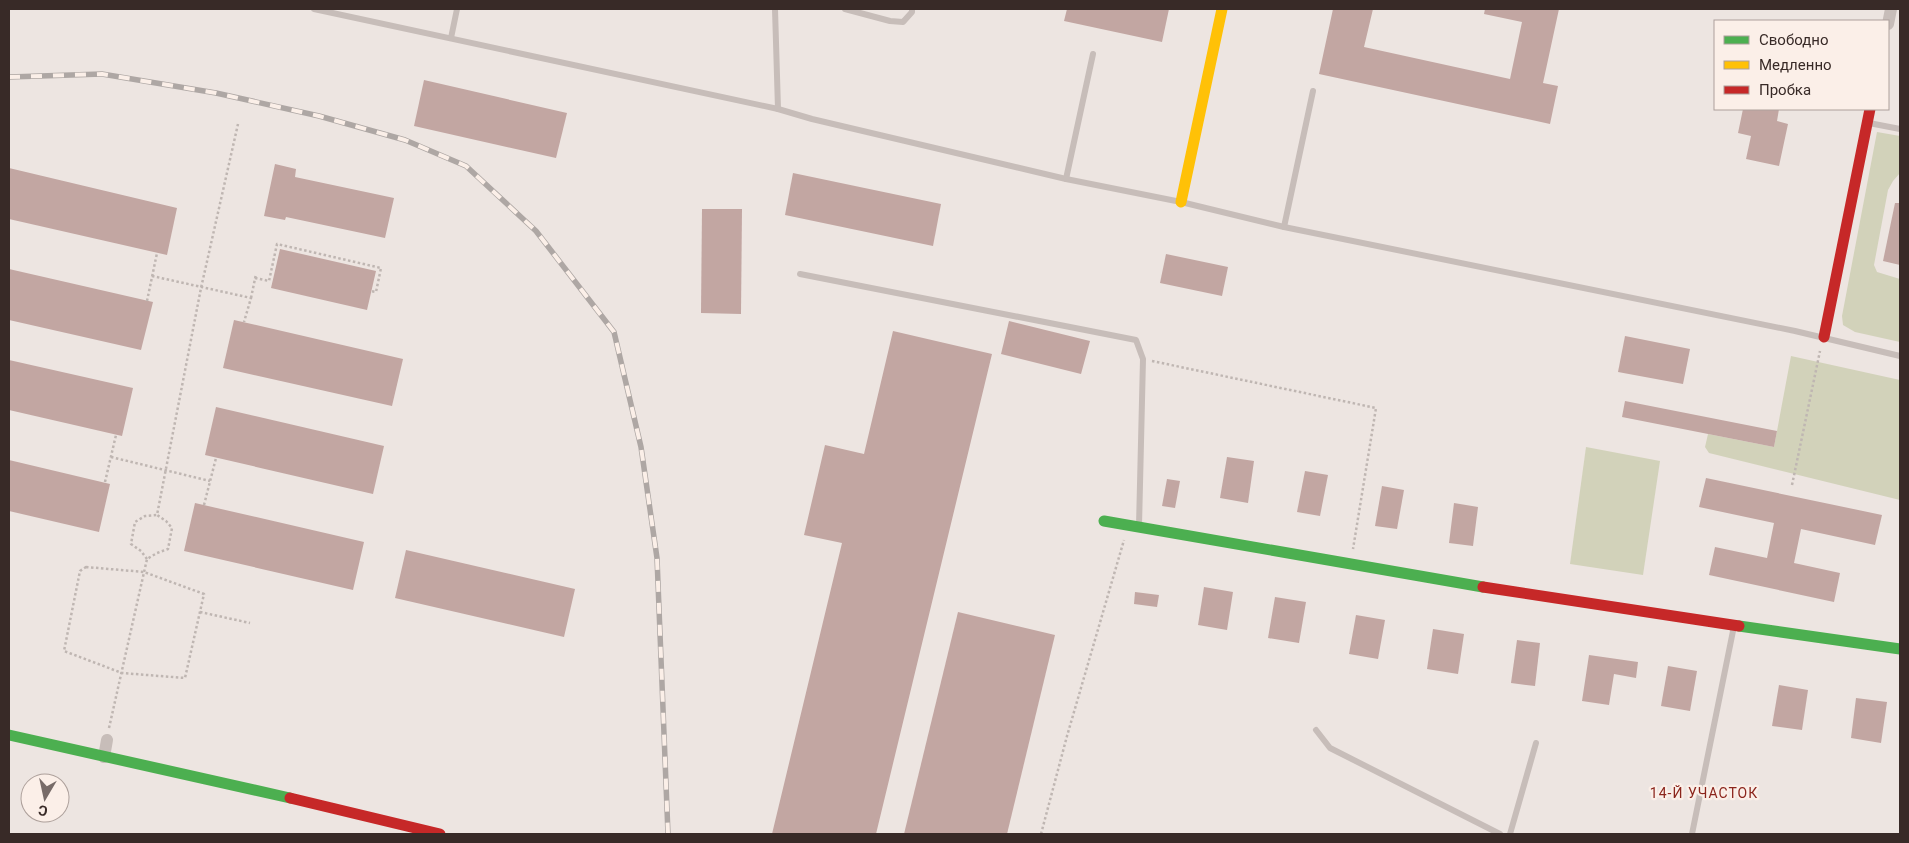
<svg xmlns="http://www.w3.org/2000/svg" width="1909" height="843" viewBox="0 0 1909 843" font-family="Roboto,sans-serif">
	<style>
		.green { fill: #d2d2ba }
		.building { fill: #c2a6a2 }
		.lines { fill: none; stroke-linecap: round; stroke-linejoin: round }
		.path { stroke: #bfb6b2; stroke-width: 2.5; stroke-dasharray: 2.5 2.5; stroke-linecap: butt }
		.lane { stroke: #c7bdb9; stroke-width: 6 }
		.street { stroke: #c7bdb9; stroke-width: 12 }
		.fast { stroke: #4caf50; stroke-width: 11 }
		.slow { stroke: #ffc107; stroke-width: 11 }
		.jam { stroke: #c62828; stroke-width: 11 }
		.rail-casing { stroke: #aea7a4; stroke-width: 5.5 }
		.rail { stroke: #fbefe8; stroke-width: 4; stroke-dasharray: 11; stroke-linecap: butt }
		.labels { text-anchor: middle; stroke-width: 4.5; stroke-linejoin: round; paint-order: stroke }
		.neighbourhood-label { font-size: 14px; letter-spacing: 1px; fill: #8b251c; stroke: #fbefe8 }
	</style>
	<rect width="100%" height="100%" fill="#ede5e1"/>
	<!-- green -->
	<g class="green">
		<polygon points="1877,132 1900,136 1900,173 1893,181 1888,190 1874,265 1877,272 1900,279 1900,342 1855,332 1843,325 1842,316"/>
		<polygon points="1791,356 1900,380 1900,500 1709,453 1705,447 1708,434 1774,447"/>
		<polygon points="1586,447 1660,461 1643,575 1570,564"/>
	</g>
	<!-- building -->
	<g class="building">
		<polygon points="1067,9 1169,9 1162,42 1064,21"/>
		<polygon points="1333,9 1373,9 1364,47 1510,79 1522,22 1484,14 1485,9 1559,9 1543,83 1558,86 1550,124 1319,74"/>
		<polygon points="424,80 567,113 556,158 414,126"/>
		<polygon points="1743,109 1779,109 1777,121 1788,124 1779,166 1746,159 1751,136 1738,133"/>
		<polygon points="275,164 296,169 295,177 394,198 385,238 286,217 285,220 264,216"/>
		<polygon points="9,168 177,208 167,255 9,219"/>
		<polygon points="793,173 941,204 933,246 785,215"/>
		<polygon points="1895,203 1900,203 1900,265 1883,261"/>
		<polygon points="702,209 742,209 741,314 701,313"/>
		<polygon points="280,249 376,271 367,310 271,288"/>
		<polygon points="1166,254 1228,267 1222,296 1160,283"/>
		<polygon points="9,269 153,302 141,350 9,320"/>
		<polygon points="234,320 403,359 392,406 223,368"/>
		<polygon points="1009,321 1090,341 1081,374 1001,354"/>
		<polygon points="893,331 992,354 876,834 772,834 842,543 804,535 825,445 864,454"/>
		<polygon points="1625,336 1690,349 1683,384 1618,372"/>
		<polygon points="9,360 133,388 122,436 9,410"/>
		<polygon points="1625,401 1777,431 1774,447 1622,417"/>
		<polygon points="216,407 384,446 373,494 205,455"/>
		<polygon points="1227,457 1254,461 1248,503 1220,498"/>
		<polygon points="9,460 110,484 99,532 9,511"/>
		<polygon points="1305,471 1328,475 1320,516 1297,512"/>
		<polygon points="1706,478 1882,515 1875,545 1801,529 1794,563 1840,573 1834,602 1709,575 1715,547 1767,558 1774,523 1699,507"/>
		<polygon points="1167,479 1180,481 1175,508 1162,506"/>
		<polygon points="1382,486 1404,490 1397,529 1375,526"/>
		<polygon points="195,503 364,542 353,590 184,551"/>
		<polygon points="1454,503 1478,507 1473,546 1449,543"/>
		<polygon points="406,550 575,589 564,637 395,598"/>
		<polygon points="1204,587 1233,592 1227,630 1198,625"/>
		<polygon points="1135,592 1159,595 1157,607 1134,604"/>
		<polygon points="1275,597 1306,602 1299,643 1268,638"/>
		<polygon points="958,612 1055,635 1007,834 904,834"/>
		<polygon points="1356,615 1385,620 1378,659 1349,654"/>
		<polygon points="1433,629 1464,634 1458,674 1427,669"/>
		<polygon points="1517,640 1540,643 1535,686 1511,683"/>
		<polygon points="1589,655 1638,662 1636,678 1614,674 1609,705 1582,701"/>
		<polygon points="1668,666 1697,671 1690,711 1661,706"/>
		<polygon points="1779,685 1808,690 1802,730 1772,726"/>
		<polygon points="1856,698 1887,702 1881,743 1851,738"/>
	</g>
	<g class="lines">
		<!-- path -->
		<g class="path">
			<polyline points="152,276 251,298 244,322"/>
			<polyline points="255,278 269,281 277,244 381,268 376,292 371,291"/>
			<polyline points="251,298 256,274"/>
			<polyline points="147,301 157,253"/>
			<polyline points="1152,361 1376,408 1353,549"/>
			<polyline points="111,457 210,481"/>
			<polyline points="105,482 116,435"/>
			<polyline points="1792,485 1820,351"/>
			<polyline points="204,505 216,458"/>
			<polyline points="147,559 141,551 131,544 135,522 145,516 157,515"/>
			<polygon points="86,567 144,572 204,594 185,678 122,673 64,651 80,571"/>
			<polyline points="200,612 250,623"/>
			<polyline points="109,728 147,559 157,553 168,549 172,528 166,521 157,515 201,288 238,124"/>
			<polyline points="1041,834 1067,736 1124,540"/>
		</g>
		<!-- lane -->
		<g class="lane">
			<polyline points="314,9 778,109 812,119 1066,179 1181,202 1284,227 1795,331 1900,356"/>
			<polyline points="775,9 778,109"/>
			<polyline points="845,9 890,21 903,22 912,12 912,9"/>
			<polyline points="451,38 457,9"/>
			<polyline points="1869,123 1900,129"/>
			<polyline points="1066,179 1093,54"/>
			<polyline points="1284,227 1313,91"/>
			<polyline points="800,274 1136,340 1143,359 1139,526"/>
			<polyline points="1316,730 1330,748 1500,834"/>
			<polyline points="1510,834 1536,743"/>
			<polyline points="1692,834 1734,626"/>
		</g>
		<!-- street -->
		<g class="street">
			<polyline points="1888,24 1891,9"/>
			<polyline points="104,757 107,740"/>
		</g>
		<!-- fast -->
		<g class="fast">
			<polyline points="1104,521 1483,587"/>
			<polyline points="1739,626 1900,649"/>
			<polyline points="9,735 290,798"/>
		</g>
		<!-- slow -->
		<polyline class="slow" points="1181,202 1222,9"/>
		<!-- jam -->
		<g class="jam">
			<polyline points="1824,337 1870,109"/>
			<polyline points="1483,587 1739,626"/>
			<polyline points="290,798 440,834"/>
		</g>
		<defs>
			<polyline id="rail" points="9,77 102,74 216,93 319,116 405,140 466,166 536,231 614,332 641,447 657,558 668,834"/>
		</defs>
		<!-- rail casing -->
		<use href="#rail" class="rail-casing"/>
		<!-- rail -->
		<use href="#rail" class="rail"/>
	</g>
	<g class="labels">
		<!-- neighbourhood labels -->
		<g class="neighbourhood-label">
			<text x="1704" y="798">14-Й УЧАСТОК</text>
		</g>
	</g>
	<!-- border -->
	<rect width="1909" height="843" fill="none" stroke="#382a27" stroke-width="20"/>
	<!-- legend -->
	<rect x="1714" y="20" width="175" height="90" fill="#fbefe8" stroke="#ada09b"/>
	<rect x="1724" y="36" width="25" height="8" fill="#4caf50" stroke="#ada09b"/>
	<text x="1759" y="45" font-size="15" fill="#382a27">Свободно</text>
	<rect x="1724" y="61" width="25" height="8" fill="#ffc107" stroke="#ada09b"/>
	<text x="1759" y="70" font-size="15" fill="#382a27">Медленно</text>
	<rect x="1724" y="86" width="25" height="8" fill="#c62828" stroke="#ada09b"/>
	<text x="1759" y="95" font-size="15" fill="#382a27">Пробка</text>
	<!-- north arrow -->
	<g transform="translate(45 798) rotate(189)"><circle r="24" fill="#fbefe8" stroke="#ada09b"/>
	<path d="M0-4L9 19L0 12L-9 19Z" fill="#776b68"/>
	<text y="-8" font-size="14" font-weight="bold" text-anchor="middle" fill="#382a27">С</text>
	</g>
</svg>
